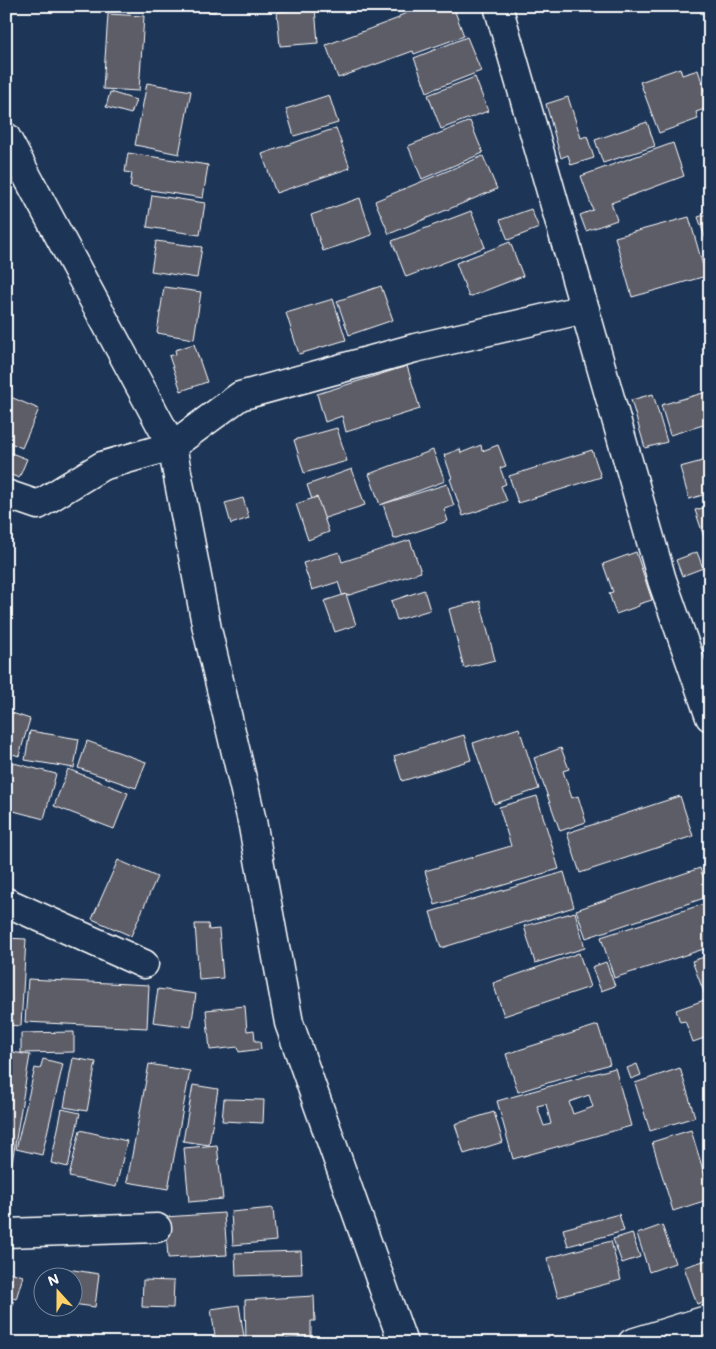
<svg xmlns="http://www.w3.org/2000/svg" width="716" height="1349" viewBox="0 0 716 1349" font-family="Mali,sans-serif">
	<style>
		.building { fill: #5d5d67; stroke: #fff; fill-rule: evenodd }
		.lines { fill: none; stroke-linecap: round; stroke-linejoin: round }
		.street-casing { stroke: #fff; stroke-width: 31 }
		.street { stroke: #1d3557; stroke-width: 28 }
	</style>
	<rect width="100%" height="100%" fill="#1d3557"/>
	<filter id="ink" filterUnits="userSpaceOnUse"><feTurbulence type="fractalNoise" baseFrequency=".02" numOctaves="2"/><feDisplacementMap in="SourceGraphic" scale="10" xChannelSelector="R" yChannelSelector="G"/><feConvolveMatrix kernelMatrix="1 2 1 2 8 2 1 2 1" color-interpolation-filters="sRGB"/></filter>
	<g filter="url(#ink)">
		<!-- building -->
		<g class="building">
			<polygon points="200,6 216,6 215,12 200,10"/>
			<polygon points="425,6 453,6 464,36 414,54 413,51 338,78 326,45 399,18 399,16"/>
			<polygon points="699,6 710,6 710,26 706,12 701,14"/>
			<polygon points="315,8 318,43 280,46 277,12"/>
			<polygon points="108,14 144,16 139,91 103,89"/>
			<polygon points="467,37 481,71 427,92 414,58"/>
			<polygon points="680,68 682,75 698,70 710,107 696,112 698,119 659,133 640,82"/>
			<polygon points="475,77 488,111 441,129 428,95"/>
			<polygon points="147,83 191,91 179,154 135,145"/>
			<polygon points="110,92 136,100 131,114 106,107"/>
			<polygon points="329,95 338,123 294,136 286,109"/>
			<polygon points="568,97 581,138 587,136 594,158 571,165 568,155 561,158 546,104"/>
			<polygon points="470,121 483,153 422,179 408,146"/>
			<polygon points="647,122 655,146 603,163 595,140"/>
			<polygon points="336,128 350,168 276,193 262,154"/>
			<polygon points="673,143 684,176 611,203 617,220 586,231 580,215 593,210 581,176"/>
			<polygon points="128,153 208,165 203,198 130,187 132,173 125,172"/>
			<polygon points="483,156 497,189 389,234 375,201"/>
			<polygon points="152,195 205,203 200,235 147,227"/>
			<polygon points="360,198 372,235 323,251 311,215"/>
			<polygon points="531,209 539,228 508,240 500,220"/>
			<polygon points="471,211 485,247 406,277 392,241"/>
			<polygon points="710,213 710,251 698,217"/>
			<polygon points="689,217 706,276 632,297 615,237"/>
			<polygon points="156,241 202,247 197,278 151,271"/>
			<polygon points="510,242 523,276 469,297 456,263"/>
			<polygon points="381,286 393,320 349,335 337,301"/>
			<polygon points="164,287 201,292 194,339 157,333"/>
			<polygon points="333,299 346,340 299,354 286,313"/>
			<polygon points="194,344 207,382 181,391 169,356 176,354 175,350"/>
			<polygon points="407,366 420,409 346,432 342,416 325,422 317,394"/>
			<polygon points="710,391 710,423 670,435 661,405"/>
			<polygon points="653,394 667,442 645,448 631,400"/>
			<polygon points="6,395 39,409 22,448 6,441"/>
			<polygon points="337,428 347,461 304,473 294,440"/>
			<polygon points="481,445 482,451 498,445 506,466 500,468 506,484 501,486 507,501 463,516 450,479 452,478 444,455 460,449 461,453"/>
			<polygon points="433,450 445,481 380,505 369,474"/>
			<polygon points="592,450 601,477 518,503 509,476"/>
			<polygon points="6,451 27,459 19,478 6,473"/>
			<polygon points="710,459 710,493 689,499 680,467"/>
			<polygon points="352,469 365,505 319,520 307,485"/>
			<polygon points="447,484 454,506 444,509 448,521 394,539 383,504"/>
			<polygon points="317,497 329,532 308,540 296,504"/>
			<polygon points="243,498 249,518 231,524 225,503"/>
			<polygon points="710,506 710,545 707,546 695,510"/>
			<polygon points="410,540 421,572 343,597 338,582 312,590 303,563 339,552 342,562"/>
			<polygon points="636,552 652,600 639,604 639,606 616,614 609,593 613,592 603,564"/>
			<polygon points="697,552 703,568 682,576 676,560"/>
			<polygon points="424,590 430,610 397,620 391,601"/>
			<polygon points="346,594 356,625 335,632 324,601"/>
			<polygon points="480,601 495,660 464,668 449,609"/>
			<polygon points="6,711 30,719 19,756 6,752"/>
			<polygon points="519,728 539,789 494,804 473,743"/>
			<polygon points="30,731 79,739 74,768 25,760"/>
			<polygon points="464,735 471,760 402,781 394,756"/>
			<polygon points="87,741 146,762 136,788 78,768"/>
			<polygon points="561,748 569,769 563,771 572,798 578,796 586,822 560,831 534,758"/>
			<polygon points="6,761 56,774 44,819 6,809"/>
			<polygon points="68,769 128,793 114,829 54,806"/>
			<polygon points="537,796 559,869 435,905 425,871 511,846 499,807"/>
			<polygon points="680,796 693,836 580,873 567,833"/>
			<polygon points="118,860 157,877 131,936 92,919"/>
			<polygon points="700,868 710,896 586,938 576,910"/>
			<polygon points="564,872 574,907 441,948 430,912"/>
			<polygon points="710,902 710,947 614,978 601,937"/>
			<polygon points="575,912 585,948 535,963 524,926"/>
			<polygon points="195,924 208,924 209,930 219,929 223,978 199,980"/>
			<polygon points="6,938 26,939 21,1026 6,1025"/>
			<polygon points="579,953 590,987 504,1016 493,983"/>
			<polygon points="710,955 710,994 705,995 692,961"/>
			<polygon points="606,962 615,986 601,991 592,967"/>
			<polygon points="28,979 149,985 147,1028 25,1022"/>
			<polygon points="158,989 196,994 191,1027 153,1022"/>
			<polygon points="710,998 710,1036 693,1042 685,1021 680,1022 676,1010"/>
			<polygon points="245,1006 247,1031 254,1030 255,1041 260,1041 261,1049 239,1052 238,1047 210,1050 206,1010"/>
			<polygon points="598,1025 610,1064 518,1092 506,1054"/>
			<polygon points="74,1032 74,1052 21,1053 21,1033"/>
			<polygon points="6,1051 30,1055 10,1175 6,1174"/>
			<polygon points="73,1058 96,1062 87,1111 64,1107"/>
			<polygon points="43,1059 63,1064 42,1155 16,1149 35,1068 40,1069"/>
			<polygon points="149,1064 190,1071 168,1189 127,1182"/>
			<polygon points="637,1064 641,1075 631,1079 627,1068"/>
			<path d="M 615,1068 L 631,1126 L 513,1159 L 497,1101 ZM 589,1095 L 593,1107 L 573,1114 L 569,1102 ZM 546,1104 L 551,1124 L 544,1126 L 537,1106 Z"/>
			<polygon points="680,1068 695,1117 650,1131 635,1083"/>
			<polygon points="193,1085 218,1089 209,1145 183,1141"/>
			<polygon points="224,1099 264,1100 263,1123 222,1121"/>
			<polygon points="62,1109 80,1113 68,1167 51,1163"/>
			<polygon points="494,1112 503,1142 464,1154 455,1124"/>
			<polygon points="80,1130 127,1141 116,1187 69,1177"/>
			<polygon points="691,1130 710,1193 710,1199 673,1211 652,1142"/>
			<polygon points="217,1145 223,1199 189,1202 184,1148"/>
			<polygon points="273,1208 276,1241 233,1245 231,1212"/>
			<polygon points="224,1213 227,1255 168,1258 165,1217"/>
			<polygon points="619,1214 624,1231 568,1246 563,1229"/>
			<polygon points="662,1225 675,1263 649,1272 637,1234"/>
			<polygon points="632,1233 640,1257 622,1263 613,1239"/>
			<polygon points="611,1241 621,1280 558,1297 547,1258"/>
			<polygon points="301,1251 302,1274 236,1276 235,1253"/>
			<polygon points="710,1259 710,1300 697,1304 684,1267"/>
			<polygon points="61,1268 99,1274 95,1307 72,1304 72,1276 60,1276"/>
			<polygon points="6,1271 23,1276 16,1299 6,1296"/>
			<polygon points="143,1280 174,1281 173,1308 142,1307"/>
			<polygon points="314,1296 315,1321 311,1321 311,1337 246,1341 245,1300"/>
			<polygon points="6,1300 14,1302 6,1328"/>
			<polygon points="239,1305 245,1343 216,1343 211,1309"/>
			<polygon points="703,1338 705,1343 686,1343"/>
			<polygon points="339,1339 339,1343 266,1343"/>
		</g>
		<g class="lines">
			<defs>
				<g id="street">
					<polyline points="498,6 662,580 710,717"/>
					<polyline points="6,137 172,446 207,629 252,821 289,1023 403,1343"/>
					<polyline points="6,494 38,505 102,466 172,446 240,396 415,348 585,309"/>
					<polyline points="6,902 144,964"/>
					<polyline points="6,1233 157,1228"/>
					<polyline points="632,1343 710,1319"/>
				</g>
			</defs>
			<!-- street casing -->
			<use href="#street" class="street-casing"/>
			<!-- street -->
			<use href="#street" class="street"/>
		</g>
	</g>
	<!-- margin -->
	<rect width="716" height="1349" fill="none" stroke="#1d3557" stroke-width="25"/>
	<rect x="12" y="12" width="691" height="1324" fill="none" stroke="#fff" stroke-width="2" filter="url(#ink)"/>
	<!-- north arrow -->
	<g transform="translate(58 1292) rotate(339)"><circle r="24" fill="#1d3557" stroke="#77869a"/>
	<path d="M0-4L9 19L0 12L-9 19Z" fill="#ffd166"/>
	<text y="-8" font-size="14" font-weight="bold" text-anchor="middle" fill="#ffffff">N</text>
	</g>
</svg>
